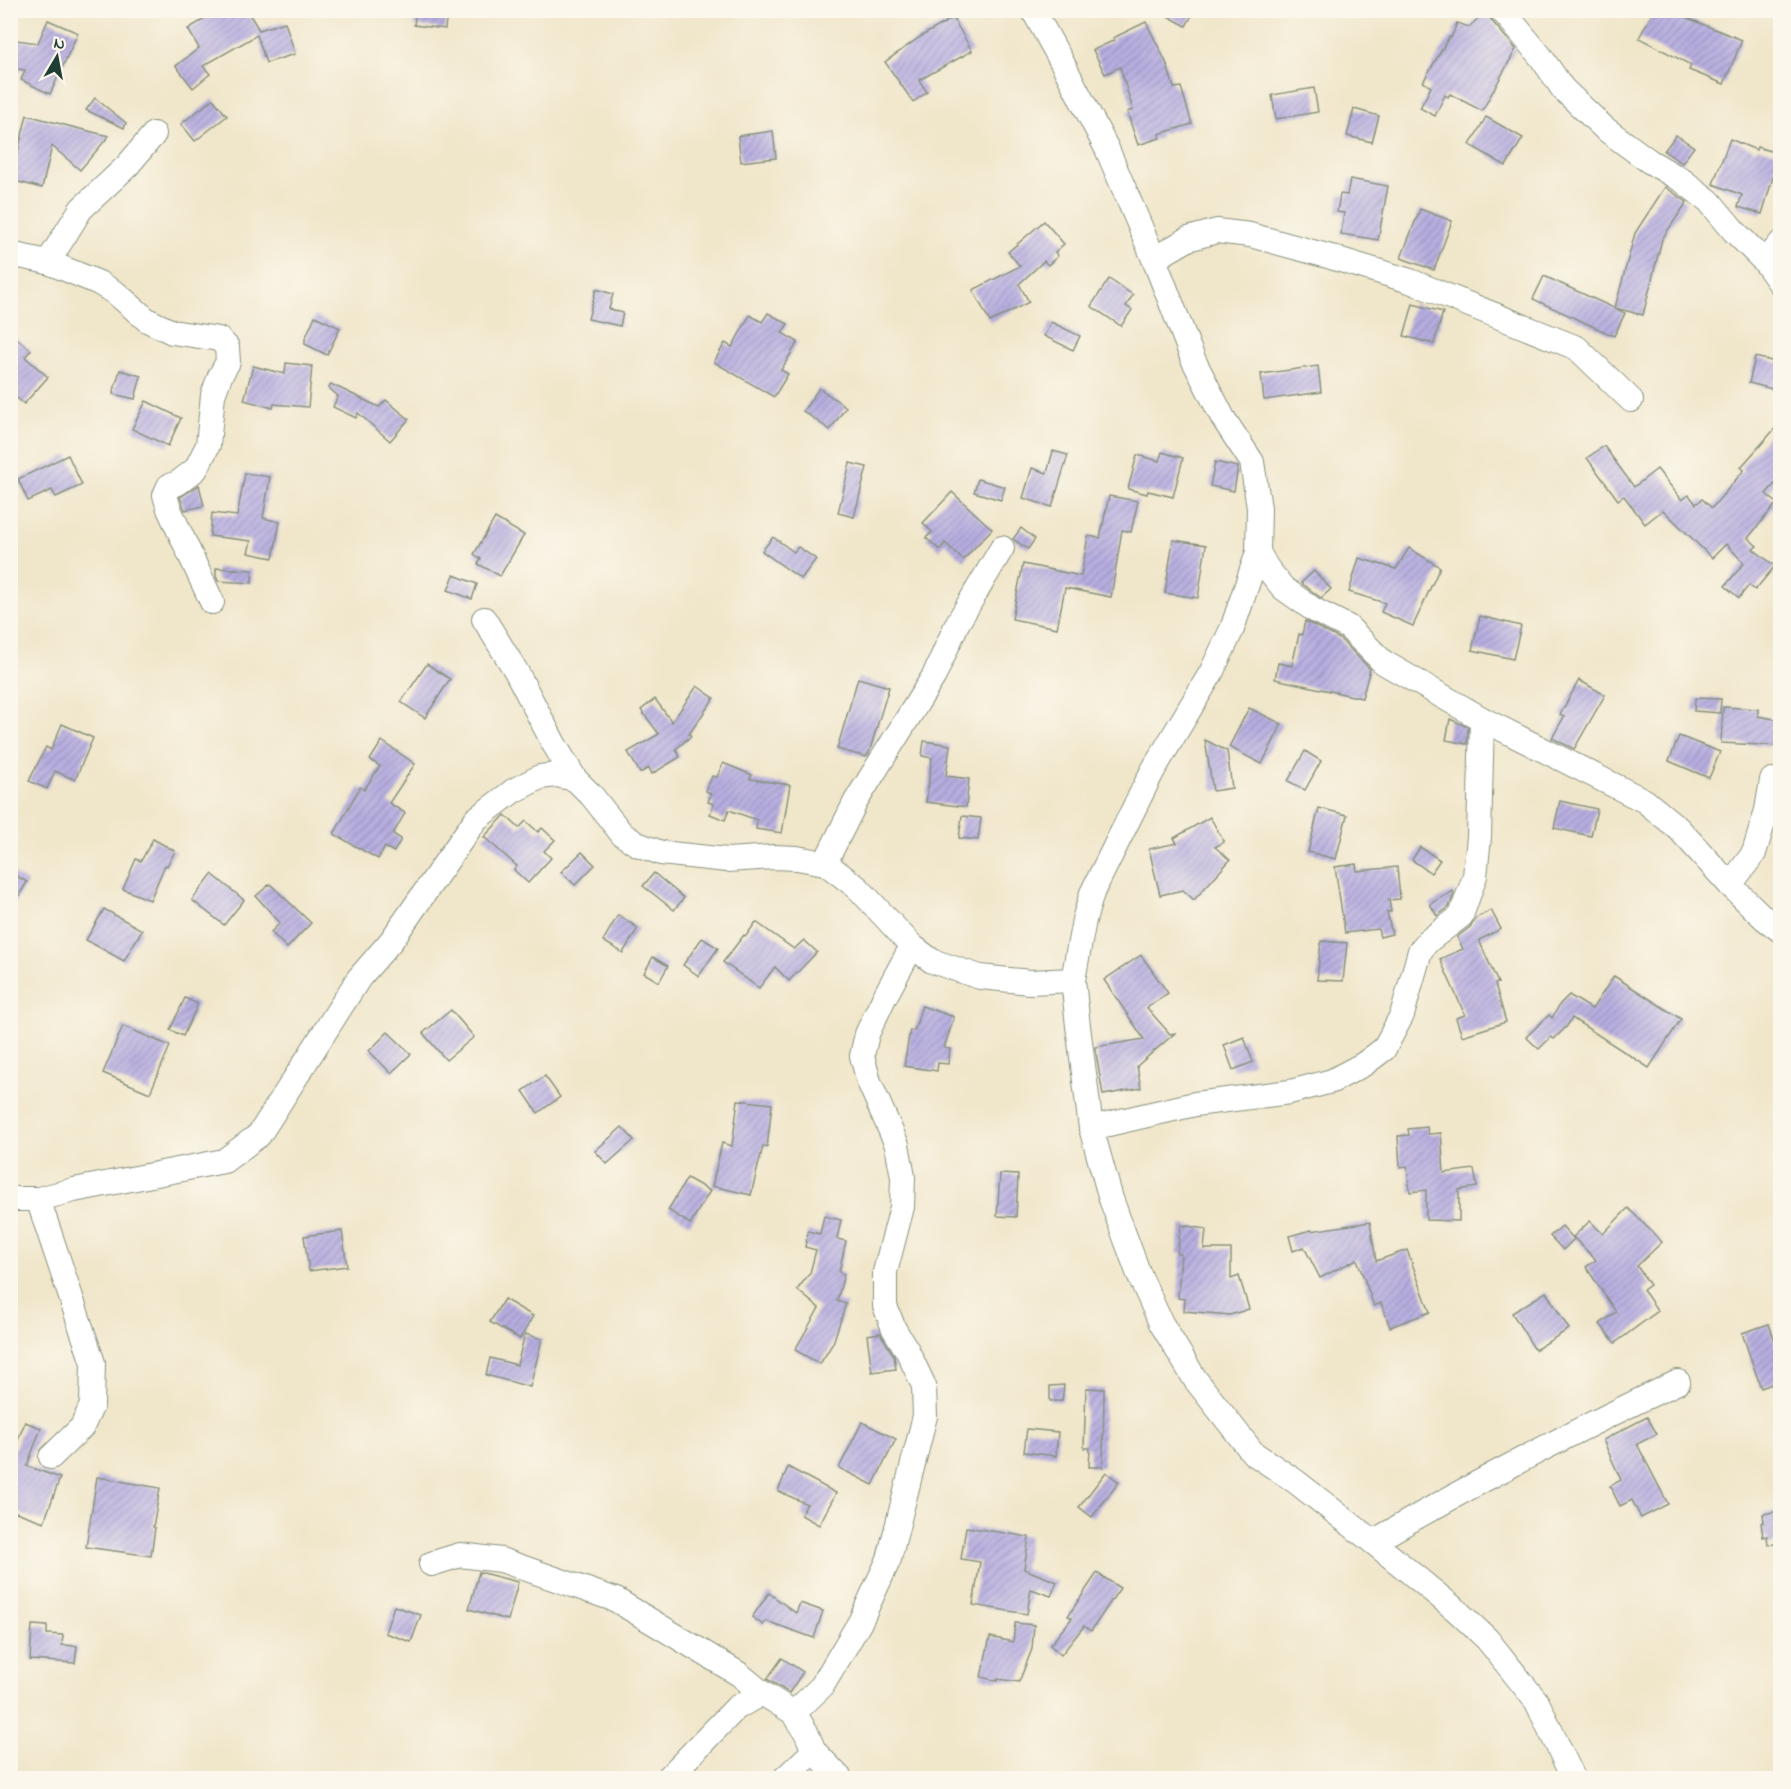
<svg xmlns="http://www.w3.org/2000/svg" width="1791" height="1789" viewBox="0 0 1791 1789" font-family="'Indie Flower',sans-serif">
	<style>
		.building { fill: url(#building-hatch) }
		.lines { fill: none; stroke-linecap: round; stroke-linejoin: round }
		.minor-casing { stroke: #88927f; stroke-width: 26 }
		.minor { stroke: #fff; stroke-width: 24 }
	</style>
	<defs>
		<pattern id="building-hatch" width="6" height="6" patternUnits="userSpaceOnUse" patternTransform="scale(1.5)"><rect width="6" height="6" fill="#b8afe1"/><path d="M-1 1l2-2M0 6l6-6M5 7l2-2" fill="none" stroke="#9590b7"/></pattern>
	</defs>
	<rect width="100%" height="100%" fill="#fbf7ec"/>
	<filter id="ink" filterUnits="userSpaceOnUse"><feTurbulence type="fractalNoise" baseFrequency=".0167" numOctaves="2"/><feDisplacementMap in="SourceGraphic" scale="12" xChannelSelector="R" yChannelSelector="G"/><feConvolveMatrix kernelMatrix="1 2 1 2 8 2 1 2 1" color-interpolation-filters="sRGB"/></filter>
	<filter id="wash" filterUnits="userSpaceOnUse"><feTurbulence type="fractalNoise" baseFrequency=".008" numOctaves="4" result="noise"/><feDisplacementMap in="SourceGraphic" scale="24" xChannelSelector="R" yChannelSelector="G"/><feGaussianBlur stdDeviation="1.35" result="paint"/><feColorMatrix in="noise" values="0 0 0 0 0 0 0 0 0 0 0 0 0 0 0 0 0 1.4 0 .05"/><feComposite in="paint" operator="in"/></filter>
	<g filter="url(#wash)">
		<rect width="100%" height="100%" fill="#f0e6ca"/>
		<g id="blocks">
			<!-- building -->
			<g class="building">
				<polygon points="198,10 247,10 259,30 285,22 295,54 266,63 257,35 203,66 210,74 193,88 176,66 199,48 188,29 203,20"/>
				<polygon points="416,10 447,10 445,29 414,25"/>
				<polygon points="1157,10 1195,10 1186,26"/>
				<polygon points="1487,10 1491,20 1516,49 1482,111 1450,94 1448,97 1445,95 1435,116 1420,108 1431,87 1423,82 1449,37 1451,38 1457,23 1469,27"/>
				<polygon points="1654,10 1693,10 1687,18 1742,40 1724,84 1689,70 1691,65 1639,38"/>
				<polygon points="953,18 972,51 919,80 927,92 913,102 885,62 920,37"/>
				<polygon points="48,20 78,33 50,94 21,80 25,70 10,68 10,39 38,43"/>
				<polygon points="1146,22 1166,62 1174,88 1181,87 1192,124 1159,134 1160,138 1138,145 1127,112 1133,110 1120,67 1105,74 1093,50 1115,40 1113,38"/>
				<polygon points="1314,88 1318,112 1276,119 1272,95"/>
				<polygon points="95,98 126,123 124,128 86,110"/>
				<polygon points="213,99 227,116 195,141 181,124"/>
				<polygon points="1354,109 1379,116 1372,142 1347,136"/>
				<polygon points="27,115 76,128 109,136 80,170 52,146 42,188 11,180"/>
				<polygon points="1486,117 1523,138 1506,166 1470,145"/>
				<polygon points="773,131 776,158 741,162 738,136"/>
				<polygon points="1676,135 1694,147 1682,163 1664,151"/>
				<polygon points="1730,139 1756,150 1757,147 1780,154 1762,214 1738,207 1742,195 1713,184"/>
				<polygon points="1350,179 1388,186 1378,240 1341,234 1344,213 1337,212 1340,194 1347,195"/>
				<polygon points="1665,187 1687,202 1662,239 1643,315 1615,308 1635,233"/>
				<polygon points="1420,209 1452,221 1434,270 1401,258"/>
				<polygon points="1044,221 1064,244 1055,252 1058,256 1048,265 1044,261 1019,284 1029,302 990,322 973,290 1020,266 1008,252"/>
				<polygon points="1544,276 1625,313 1614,336 1533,299"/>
				<polygon points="1109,279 1133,295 1126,306 1132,310 1121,326 1091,306"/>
				<polygon points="596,289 613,294 609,309 623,313 620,326 588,319"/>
				<polygon points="1413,304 1443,312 1434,344 1404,336"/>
				<polygon points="768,313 788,324 782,333 798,342 781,370 788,374 774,397 714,362 725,343 732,347 750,315 762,322"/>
				<polygon points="315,316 340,328 327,355 305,344 305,339"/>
				<polygon points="1051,322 1080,336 1073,350 1044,336"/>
				<polygon points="10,333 31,350 25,357 48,377 24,404 10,392"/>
				<polygon points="1755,357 1780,363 1780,391 1749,383"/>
				<polygon points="286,363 312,366 308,407 274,404 273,408 244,400 253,366 285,374"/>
				<polygon points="1318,366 1321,392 1264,400 1261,374"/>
				<polygon points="120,370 141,376 135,399 113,394"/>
				<polygon points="331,384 379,407 386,400 409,419 390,441 358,413 356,418 333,407 338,396 329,388"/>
				<polygon points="819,388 846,407 830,430 803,411"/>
				<polygon points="146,401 181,418 168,446 132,429"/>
				<polygon points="1780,423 1780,478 1766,494 1777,503 1748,538 1757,546 1753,549 1775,566 1755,590 1749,585 1739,598 1725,586 1744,563 1726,544 1712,558 1663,510 1645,524 1624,496 1618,500 1587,458 1604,446 1634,487 1657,469 1682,500 1689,495 1696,504 1702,499 1712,508 1744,470 1741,467"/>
				<polygon points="1053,451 1068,455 1052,507 1023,498 1032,468 1047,473"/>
				<polygon points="1162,452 1183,458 1173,497 1148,491 1147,494 1128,489 1137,455 1159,461"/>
				<polygon points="68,455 82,485 56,497 52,490 28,501 18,479"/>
				<polygon points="1215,462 1238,467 1234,491 1210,486"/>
				<polygon points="850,463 867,467 854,517 838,513"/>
				<polygon points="245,473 270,477 263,518 280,522 273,558 248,553 251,541 210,536 212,513 237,516"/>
				<polygon points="978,479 1005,487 1001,500 974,492"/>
				<polygon points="199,485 204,506 185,510 180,497"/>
				<polygon points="952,492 992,529 963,560 945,543 940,550 926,538 932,532 923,523"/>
				<polygon points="1109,496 1138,501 1131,532 1122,530 1111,597 1065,588 1057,628 1012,619 1023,564 1081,576 1088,536 1100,538"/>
				<polygon points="495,518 524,535 500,576 478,564 481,559 474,554"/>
				<polygon points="1021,528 1035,539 1028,549 1013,539"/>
				<polygon points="773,537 794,552 798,547 816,559 801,579 762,551"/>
				<polygon points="1173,540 1206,545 1198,598 1165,593"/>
				<polygon points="1409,548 1440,567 1413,626 1381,612 1385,603 1349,592 1359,558 1396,569"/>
				<polygon points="216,568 252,570 252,583 218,581 216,576"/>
				<polygon points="1314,571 1331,589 1321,598 1301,583"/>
				<polygon points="454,575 477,584 472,599 448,590"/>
				<polygon points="1480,616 1521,626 1513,659 1472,650"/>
				<polygon points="1305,621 1340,639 1370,669 1362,698 1275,679 1278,663 1292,666 1299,634 1302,635"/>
				<polygon points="427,664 450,679 425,718 401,702"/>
				<polygon points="858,678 889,687 869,753 866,757 837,749"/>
				<polygon points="1579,680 1605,695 1574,749 1552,738 1564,717 1560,715"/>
				<polygon points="697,686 714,698 689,734 691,736 676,749 680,757 652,774 649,768 640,773 628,752 659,734 641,710 655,699 672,722"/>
				<polygon points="1695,698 1721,699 1720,713 1694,711"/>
				<polygon points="1723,707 1758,709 1758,716 1780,720 1780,746 1721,743"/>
				<polygon points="1249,708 1282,724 1262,764 1229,747"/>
				<polygon points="1450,719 1468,727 1467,744 1446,740"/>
				<polygon points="62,724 93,738 75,780 55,771 47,789 29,781 46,747 51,750"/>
				<polygon points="1679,736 1720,752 1709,778 1669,761"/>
				<polygon points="1205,740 1227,751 1232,788 1213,791"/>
				<polygon points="382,741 415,764 389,803 405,813 393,834 401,839 394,852 385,847 378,859 334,834 360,787 364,790 380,766 370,760"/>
				<polygon points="924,741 950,745 946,776 969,779 966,807 926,802 932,758 922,756"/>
				<polygon points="1305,751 1321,761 1305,790 1288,781"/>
				<polygon points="723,763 752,775 750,779 790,785 782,833 756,829 757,820 729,810 725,820 710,814 714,804 708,802 711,794 706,791 712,776 717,777"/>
				<polygon points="1560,801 1597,809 1591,836 1554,828"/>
				<polygon points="1319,808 1347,815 1336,859 1308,852"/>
				<polygon points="505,815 519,828 526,821 538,832 542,828 555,840 544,851 551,858 528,883 514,870 517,866 484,837"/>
				<polygon points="962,816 981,818 978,840 959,838"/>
				<polygon points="1210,817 1224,842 1215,847 1230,860 1194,900 1183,890 1160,895 1149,849 1177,843 1174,838"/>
				<polygon points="153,839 175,851 167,866 165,865 150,900 123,889 136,859 141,861"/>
				<polygon points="1420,847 1440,860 1431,873 1412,860"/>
				<polygon points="582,852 595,865 575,885 561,872"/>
				<polygon points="1356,864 1357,871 1397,867 1400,899 1389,900 1391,912 1387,912 1392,934 1380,937 1378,929 1345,933 1335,867"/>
				<polygon points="10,872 27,882 10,911"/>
				<polygon points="654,873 684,898 674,910 643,886"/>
				<polygon points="212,874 244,900 224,925 192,900"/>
				<polygon points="270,884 311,923 287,948 271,932 280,923 256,896"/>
				<polygon points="1453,891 1454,893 1449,907 1437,916 1430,904"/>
				<polygon points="104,909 142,930 124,961 86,940"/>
				<polygon points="1491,910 1501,929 1479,940 1498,983 1495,984 1506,1022 1462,1036 1456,1018 1465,1015 1440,959 1463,949 1457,937 1470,927 1476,918"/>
				<polygon points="618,915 638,928 623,953 603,941"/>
				<polygon points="756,922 794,949 804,940 817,952 789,981 775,967 759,988 723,962 744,935 746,936"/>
				<polygon points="702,938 718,948 699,976 683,965"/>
				<polygon points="1321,941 1347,943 1343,981 1317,980"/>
				<polygon points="1141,955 1168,993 1147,1008 1170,1034 1175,1033 1137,1066 1141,1088 1103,1095 1095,1047 1144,1039 1104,980"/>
				<polygon points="653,957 668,966 659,982 644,973"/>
				<polygon points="1614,976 1681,1019 1649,1068 1572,1018 1567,1026 1554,1039 1551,1037 1539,1049 1526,1037 1549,1015 1552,1018 1560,1004 1569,995 1592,1009"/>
				<polygon points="185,998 198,1004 183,1036 170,1030"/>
				<polygon points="922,1006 954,1017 944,1048 950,1049 948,1064 938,1063 937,1071 904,1066 910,1030 914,1031"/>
				<polygon points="451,1010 474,1037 446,1060 423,1033"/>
				<polygon points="123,1026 170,1046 150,1093 103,1073"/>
				<polygon points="388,1032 411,1054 391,1073 369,1051"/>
				<polygon points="1244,1037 1253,1062 1233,1070 1224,1045"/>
				<polygon points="545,1076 560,1097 538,1113 523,1091"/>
				<polygon points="738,1100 772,1104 767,1147 763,1146 751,1195 712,1186 722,1143 732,1146"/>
				<polygon points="622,1127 634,1140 607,1164 595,1151"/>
				<polygon points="1427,1127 1428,1134 1441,1133 1444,1173 1474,1169 1477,1187 1459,1190 1459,1221 1426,1220 1426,1190 1410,1192 1407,1166 1400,1167 1398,1136 1409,1135 1408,1129"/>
				<polygon points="1000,1174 1018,1175 1016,1217 997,1216"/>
				<polygon points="687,1178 710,1191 690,1224 668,1210"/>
				<polygon points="1628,1208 1662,1242 1637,1266 1650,1285 1643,1290 1658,1311 1615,1343 1600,1324 1616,1312 1586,1267 1596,1260 1573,1237 1590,1221 1603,1234"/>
				<polygon points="824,1216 841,1220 837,1239 846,1241 839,1272 844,1274 837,1301 846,1304 833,1343 820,1364 795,1350 819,1308 797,1290 810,1273 816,1250 805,1247 808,1231 820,1234"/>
				<polygon points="1370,1222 1376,1261 1407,1250 1430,1312 1390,1327 1381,1303 1374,1306 1357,1259 1320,1278 1304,1247 1293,1251 1289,1236 1311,1230 1311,1231"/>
				<polygon points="1181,1225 1206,1229 1204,1249 1231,1249 1231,1279 1239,1276 1249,1309 1230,1315 1184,1311 1185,1299 1178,1298 1181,1254 1177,1253"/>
				<polygon points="1562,1226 1574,1239 1563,1250 1550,1236"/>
				<polygon points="342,1231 347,1266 309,1271 304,1236"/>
				<polygon points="1546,1292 1569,1329 1535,1350 1512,1313"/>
				<polygon points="504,1299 533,1316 520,1339 490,1322"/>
				<polygon points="1769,1324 1780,1356 1780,1381 1761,1388 1742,1333"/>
				<polygon points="880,1333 894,1356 896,1369 872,1372 867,1335"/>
				<polygon points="525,1334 542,1339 530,1387 486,1375 490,1358 517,1365"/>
				<polygon points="1064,1385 1062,1401 1050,1401 1050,1386"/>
				<polygon points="1086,1388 1104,1389 1103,1467 1089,1467 1090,1448 1084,1448"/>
				<polygon points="1647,1417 1657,1434 1637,1444 1668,1504 1641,1518 1632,1500 1620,1506 1610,1486 1621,1480 1603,1440"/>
				<polygon points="25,1422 41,1428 27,1466 60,1478 44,1522 10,1510 10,1461"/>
				<polygon points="862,1422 896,1439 873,1485 839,1468"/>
				<polygon points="1027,1429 1058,1432 1056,1456 1024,1452"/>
				<polygon points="788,1467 836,1493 819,1525 801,1515 807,1504 778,1491"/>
				<polygon points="1106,1472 1119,1482 1092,1517 1079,1507"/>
				<polygon points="97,1477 160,1488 153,1527 155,1528 151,1556 86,1547"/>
				<polygon points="1780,1511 1780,1543 1768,1545 1767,1536 1763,1537 1761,1523 1764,1522 1763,1514"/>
				<polygon points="966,1527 1029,1537 1024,1569 1057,1582 1051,1596 1031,1589 1027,1614 973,1605 980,1562 961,1559"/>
				<polygon points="479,1572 518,1582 508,1620 469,1609"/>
				<polygon points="1097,1573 1120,1588 1091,1631 1084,1626 1061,1655 1050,1645 1072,1618 1068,1616"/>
				<polygon points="769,1593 796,1613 800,1603 823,1611 814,1638 766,1621 763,1625 752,1617"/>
				<polygon points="394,1606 421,1615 411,1642 385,1633"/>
				<polygon points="1015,1623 1034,1625 1032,1649 1019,1682 998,1679 998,1681 981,1677 990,1637 1013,1642"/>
				<polygon points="32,1625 47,1626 47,1634 63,1635 62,1645 77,1646 75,1663 30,1660"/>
				<polygon points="782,1658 803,1672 789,1693 767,1679"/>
			</g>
		</g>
	</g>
	<g filter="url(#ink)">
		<use href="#blocks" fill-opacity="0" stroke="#88927f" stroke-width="1.5"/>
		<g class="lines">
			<defs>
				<g id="minor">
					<polyline points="1033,10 1063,64 1107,149 1154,259 1193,359 1223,418 1252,462 1259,508 1258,552 1232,629 1211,673 1152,772 1092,893 1084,920 1073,980 1078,1026 1091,1128 1111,1199 1138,1272 1161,1323 1195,1379 1253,1453 1295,1481 1373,1542 1456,1610 1487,1639 1537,1702 1573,1778"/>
					<polyline points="1501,10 1508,17 1541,57 1563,89 1604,128 1649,161 1683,181 1709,201 1734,231 1765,262 1780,283"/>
					<polyline points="10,254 48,262 99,283 117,294 147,320 172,332 219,339 227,347 228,362 220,376 213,395 208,445 196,469 178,483 169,486 165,495 169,509 212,602"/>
					<polyline points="1154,259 1188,239 1217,231 1250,235 1331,257 1410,281 1577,348 1631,400"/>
					<polyline points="48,262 81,209 127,166 154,134"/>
					<polyline points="1765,262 1780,244"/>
					<polyline points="1258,552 1267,568 1283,588 1314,610 1348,627 1383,662 1482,719 1645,801 1679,829 1730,885 1764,918 1780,930"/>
					<polyline points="484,619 516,671 554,744 575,779"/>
					<polyline points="825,863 856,801 934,676 957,624 1002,548"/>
					<polyline points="1730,885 1754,853 1767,810 1772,780"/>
					<polyline points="1091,1128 1195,1104 1290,1092 1332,1081 1364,1064 1384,1049 1402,1015 1420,951 1428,941 1461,916 1475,876 1479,837 1482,719"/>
					<polyline points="10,1199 38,1199 74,1190 224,1161 259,1135 359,978 391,941 476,819 513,791 540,777 557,775 575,779 592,796 622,834 637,844 661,853 727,860 774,857 797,858 825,863 858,888 912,946 932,961 980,977 1030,982 1073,980"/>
					<polyline points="38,1199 93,1363 92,1405 82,1427 51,1457"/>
					<path d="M 1373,1542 C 1472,1484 1574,1431 1678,1382"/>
					<polyline points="431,1564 460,1555 501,1560 616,1600 739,1674 762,1693 794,1713 806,1732 814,1751 840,1778"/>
					<polyline points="794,1713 822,1686 860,1622 889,1559 925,1416 924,1386 907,1350 894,1329 885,1306 885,1272 902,1207 903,1177 897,1145 869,1082 862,1056 867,1034 884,998 912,946"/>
					<polyline points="668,1778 736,1708 762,1693"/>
					<polyline points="785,1778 814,1751"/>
				</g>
			</defs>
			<!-- minor casing -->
			<use href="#minor" class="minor-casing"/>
			<!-- minor -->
			<use href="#minor" class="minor"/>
		</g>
	</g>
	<!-- margin -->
	<rect width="1791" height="1789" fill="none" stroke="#fbf7ec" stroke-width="36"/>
	<!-- north arrow -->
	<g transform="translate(57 57) rotate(10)" stroke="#fbf7ec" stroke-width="4.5" paint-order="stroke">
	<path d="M0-4.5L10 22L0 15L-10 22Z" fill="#1f3d34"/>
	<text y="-9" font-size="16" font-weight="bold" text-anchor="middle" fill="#1f3d34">N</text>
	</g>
</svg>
